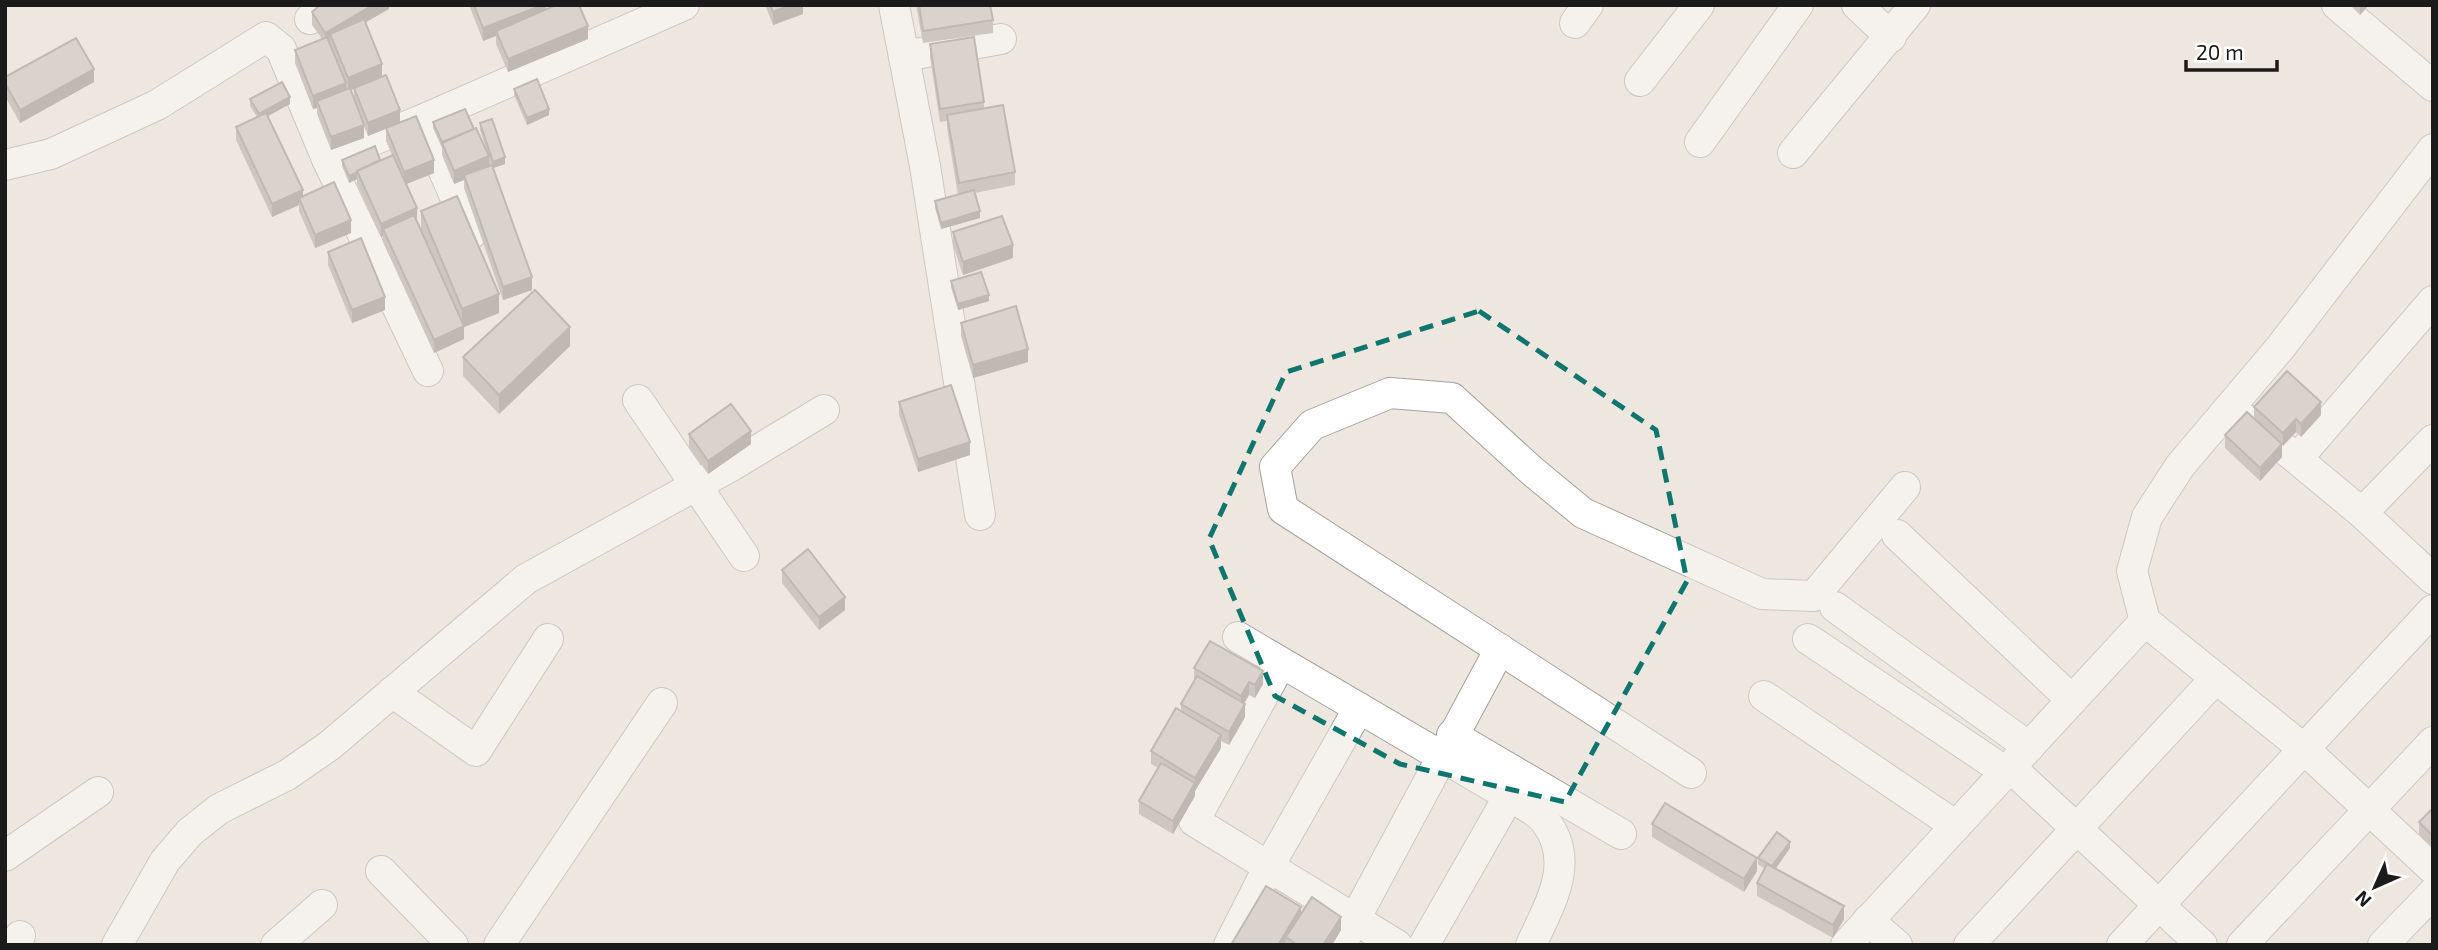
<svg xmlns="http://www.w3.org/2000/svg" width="2438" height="950" viewBox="0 0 2438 950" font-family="'Exo 2',sans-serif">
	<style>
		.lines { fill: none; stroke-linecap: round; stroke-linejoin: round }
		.minor-casing { stroke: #a2a2a2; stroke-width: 32 }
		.minor { stroke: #fff; stroke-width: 30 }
		.wall { fill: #a99f9a; fill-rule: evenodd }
		.shaded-wall { fill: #89827d }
		.building { fill: #c4b9b3; stroke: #89827d; stroke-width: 2 }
		.marked { fill: none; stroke: #0f766e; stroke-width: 5; stroke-dasharray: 14 9; stroke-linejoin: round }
	</style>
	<rect width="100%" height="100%" fill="#ede7e0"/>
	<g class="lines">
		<defs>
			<g id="minor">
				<polyline points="894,5 925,166 980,515"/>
				<polyline points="1857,5 1891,37"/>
				<polyline points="2337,5 2433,86"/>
				<polyline points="310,19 327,5"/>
				<polyline points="1575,23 1588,5"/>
				<polyline points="904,56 1001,39"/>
				<polyline points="1640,81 1699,5"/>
				<polyline points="422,120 471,234"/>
				<polyline points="1700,142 1798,5"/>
				<polyline points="2433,149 2280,348 2180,466 2147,517 2132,571 2145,621 2304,749 2433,869"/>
				<polyline points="1793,153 1915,5"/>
				<polyline points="327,159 428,371"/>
				<polyline points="5,165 51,154 157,105 266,37 281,49 327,159 422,120 684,5"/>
				<polyline points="638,400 744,556"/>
				<polyline points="2251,421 2362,513 2433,579"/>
				<polyline points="2297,459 2433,301"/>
				<polyline points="2362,513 2433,440"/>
				<polyline points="1897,535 2072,700"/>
				<polyline points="1835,607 2029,747"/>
				<path d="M 1238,637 L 1509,796 C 1520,803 1538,811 1545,821 C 1577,862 1549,905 1531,945"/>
				<polyline points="1808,639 2006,772"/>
				<polyline points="1281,663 1194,821 1397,945"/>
				<polyline points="392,692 476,751 548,639"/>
				<polyline points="1764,696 1956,826"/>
				<polyline points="1452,735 1621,834"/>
				<polyline points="2010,767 2202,945"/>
				<polyline points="1691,773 1283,509 1275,467 1312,425 1390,393 1452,398 1531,470 1583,513 1762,594 1814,596 1905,487"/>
				<polyline points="5,856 98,792"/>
				<polyline points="381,871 453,945"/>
				<polyline points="1868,920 1897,945"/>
				<polyline points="14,945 20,936"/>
				<polyline points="117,945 165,861 190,832 219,809 287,775 329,746 526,579 733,465 824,410"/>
				<polyline points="276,945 322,905"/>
				<polyline points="499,945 662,703"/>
				<polyline points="1229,945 1269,866 1359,708"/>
				<polyline points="1341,945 1500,649"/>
				<polyline points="1424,945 1509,796"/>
				<polyline points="1846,945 2145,621"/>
				<polyline points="1969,945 2216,678"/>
				<polyline points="2122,945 2433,610"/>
				<polyline points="2242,945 2433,742"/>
				<polyline points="2383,945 2433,893"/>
			</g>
		</defs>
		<!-- minor casing -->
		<use href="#minor" class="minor-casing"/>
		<!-- minor -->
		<use href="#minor" class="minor"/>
	</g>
	<!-- wall -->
	<g class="wall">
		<path d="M 389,5 L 389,9 L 365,22 L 382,77 L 400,122 L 434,173 L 406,184 L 417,221 L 421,230 L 421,211 L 499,313 L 464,327 L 464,339 L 434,353 L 383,242 L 383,236 L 381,237 L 357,184 L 357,179 L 349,183 L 342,166 L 342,160 L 380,160 L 392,155 L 386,141 L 386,129 L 368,136 L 364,126 L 364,138 L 331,150 L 317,114 L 317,108 L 313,109 L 295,63 L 295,50 L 322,39 L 312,25 L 312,12 ZM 354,89 L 354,98 L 351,90 Z"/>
		<polygon points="469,5 546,5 546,9 588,39 508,72 496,44 496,36 483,41"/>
		<polygon points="765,5 803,5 803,14 773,25"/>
		<polygon points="916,5 990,5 993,20 993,33 923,43"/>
		<polygon points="2350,5 2369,5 2360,15"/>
		<polygon points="930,44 984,102 984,108 1015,172 1015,185 975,193 980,218 941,229 935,208 935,201 958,195 947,128 947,121 940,122 930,57"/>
		<polygon points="5,77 94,82 20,123 5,96"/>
		<polygon points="514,89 549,115 527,125 514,95"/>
		<polygon points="250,99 290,104 268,116 303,196 351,233 315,248 299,211 299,205 272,217 236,140 236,127 257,117 250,106"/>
		<polygon points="433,122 474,129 488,154 480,130 480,123 505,164 493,168 532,290 503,300 464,188 464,180 454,184 442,155 442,148 433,128"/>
		<polygon points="953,232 1013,258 963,275 953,245"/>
		<polygon points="328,252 385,310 352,323 328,265"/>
		<polygon points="951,281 989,301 958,310 951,287"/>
		<polygon points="961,323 1028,362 973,378 961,336"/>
		<polygon points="570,346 499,414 463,376 463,357"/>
		<polygon points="899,402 970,455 918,472 899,415"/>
		<polygon points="2254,407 2321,415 2301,437 2296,432 2283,446 2282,445 2282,457 2260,481 2225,448 2225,435 2254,418"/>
		<polygon points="689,434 751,444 708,474 689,447"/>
		<polygon points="782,570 845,610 819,630 782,583"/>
		<polygon points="1194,668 1263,684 1255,698 1249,695 1244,703 1245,717 1229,745 1221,741 1221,748 1195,791 1195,796 1173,834 1139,814 1139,801 1158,768 1151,764 1151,751 1181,711 1181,704 1194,681"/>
		<polygon points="2433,808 2433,849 2419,835 2419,822"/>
		<polygon points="1652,824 1757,871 1744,892 1652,837"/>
		<polygon points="1790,848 1776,868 1844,919 1833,938 1757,896 1757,883 1765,869 1758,864 1758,858"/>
		<polygon points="1301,915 1341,930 1332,945 1231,945"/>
	</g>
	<!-- shaded-wall -->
	<g class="shaded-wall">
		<polygon points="373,5 389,5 389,9 333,41 330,34 330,43 325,46 325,33"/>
		<polygon points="543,5 546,5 546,17 496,31 496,36 483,41 483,28"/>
		<polygon points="791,5 803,5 803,14 773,25 773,12"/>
		<polygon points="2360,5 2369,5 2360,15"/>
		<polygon points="588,26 588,39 508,72 508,59"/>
		<polygon points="382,64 382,77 348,91 348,78"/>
		<polygon points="94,69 94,82 20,123 20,110"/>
		<polygon points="346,83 346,96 317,101 317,108 313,109 313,96"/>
		<polygon points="290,97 290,104 259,121 259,114"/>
		<polygon points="549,109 549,115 527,125 527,118"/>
		<polygon points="400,110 400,123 368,136 368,123"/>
		<polygon points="364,125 364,138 331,150 331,137"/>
		<polygon points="489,156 489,169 464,175 464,180 454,184 454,171"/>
		<polygon points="505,157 505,164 493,168 493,162"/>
		<polygon points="434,160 434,173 404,185 404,172"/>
		<polygon points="357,173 357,179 349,183 349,176"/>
		<polygon points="303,190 303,203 299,198 299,205 272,217 272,204"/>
		<polygon points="417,208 417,221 383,229 383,236 381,237 381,224"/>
		<polygon points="980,211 980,218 941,229 941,223"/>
		<polygon points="351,220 351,233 315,248 315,235"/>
		<polygon points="1013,245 1013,258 963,275 963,262"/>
		<polygon points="532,277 532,290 503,300 503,287"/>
		<polygon points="499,294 499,313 464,327 464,339 434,353 434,340 462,326 462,309"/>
		<polygon points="989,295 989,301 958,310 958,304"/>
		<polygon points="385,297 385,310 352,323 352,310"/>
		<polygon points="570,327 570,346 499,414 499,395"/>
		<polygon points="1028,349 1028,362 973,378 973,365"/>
		<polygon points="2321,402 2321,415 2301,437 2301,424"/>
		<polygon points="2296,419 2296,432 2283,446 2283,433"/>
		<polygon points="751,431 751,444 708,474 708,461"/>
		<polygon points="970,442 970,455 918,472 918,459"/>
		<polygon points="2282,444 2282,457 2260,481 2260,468"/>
		<polygon points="845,597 845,610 819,630 819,617"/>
		<polygon points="1263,671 1263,684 1255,698 1255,685"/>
		<polygon points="1249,682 1249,695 1241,709 1241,696"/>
		<polygon points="1245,704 1245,717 1229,745 1229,732"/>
		<polygon points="1221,735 1221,748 1195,791 1195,796 1173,834 1173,821 1195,784 1195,778"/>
		<polygon points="1790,842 1790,848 1772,874 1772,867"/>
		<polygon points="1757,858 1757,871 1744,892 1744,879"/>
		<polygon points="1844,906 1844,919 1833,938 1833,925"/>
		<polygon points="1301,907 1301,920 1286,937 1285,945 1278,945"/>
		<polygon points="1341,917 1341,930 1332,945 1323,945"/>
	</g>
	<!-- building -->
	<g class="building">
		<polygon points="320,5 373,5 325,33 312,12"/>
		<polygon points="474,5 543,5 483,28"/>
		<polygon points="556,5 579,5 588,26 508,59 496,31"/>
		<polygon points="770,5 791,5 773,12"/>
		<polygon points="919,5 990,5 993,20 923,31"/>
		<polygon points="364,19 382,64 348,78 330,34"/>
		<polygon points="327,37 346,83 313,96 295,50"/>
		<polygon points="974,37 984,102 940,109 930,44"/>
		<polygon points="76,38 94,69 20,110 5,83 5,77"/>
		<polygon points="386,75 400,110 368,123 354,88"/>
		<polygon points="537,79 549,109 527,118 514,89"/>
		<polygon points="282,82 290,97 259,114 250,99"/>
		<polygon points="350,88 364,125 331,137 317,101"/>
		<polygon points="1003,105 1015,172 959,183 947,115"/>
		<polygon points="465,109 474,129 442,142 433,122"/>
		<polygon points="266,113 303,190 272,204 236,127"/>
		<polygon points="416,116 434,160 404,172 386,128"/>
		<polygon points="492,119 505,157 493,162 480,123"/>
		<polygon points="476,128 489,156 454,171 442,143"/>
		<polygon points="375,146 380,160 357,171 358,172 349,176 342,160"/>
		<polygon points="393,155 417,208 381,224 357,171"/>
		<polygon points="492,165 532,277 503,287 464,175"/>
		<polygon points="334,182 351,220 315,235 299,198"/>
		<polygon points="974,190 980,211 941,223 935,201"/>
		<polygon points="457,196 499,294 462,309 421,211"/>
		<polygon points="414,215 464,326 434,340 383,229"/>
		<polygon points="1002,216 1013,245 963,262 953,232"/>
		<polygon points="361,238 385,297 352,310 328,252"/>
		<polygon points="981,272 989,295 958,304 951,281"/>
		<polygon points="535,290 570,327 499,395 463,357"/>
		<polygon points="1016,306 1028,349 973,365 961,323"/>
		<polygon points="2287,371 2321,402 2301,424 2296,419 2283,433 2254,407"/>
		<polygon points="951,385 970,442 918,459 899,402"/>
		<polygon points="731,404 751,431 708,461 689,434"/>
		<polygon points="2247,412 2282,444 2260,468 2225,435"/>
		<polygon points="808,549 845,597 819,617 782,570"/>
		<polygon points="1210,641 1263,671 1255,685 1249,682 1241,696 1194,668"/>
		<polygon points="1197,676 1245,704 1229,732 1181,704"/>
		<polygon points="1176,708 1221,735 1195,778 1151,751"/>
		<polygon points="1161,763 1195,783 1173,821 1139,801"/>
		<polygon points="1665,803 1757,858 1744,879 1652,824"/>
		<polygon points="2433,808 2433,836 2419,822"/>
		<polygon points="1777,832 1790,842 1772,866 1758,858"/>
		<polygon points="1767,864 1844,906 1833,925 1757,883"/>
		<polygon points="1266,886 1301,907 1278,945 1231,945"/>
		<polygon points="1312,897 1341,917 1323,945 1297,945 1286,937"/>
	</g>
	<!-- marked area -->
	<path d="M0 0H2438V950H0ZM 1479,311 L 1656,430 L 1687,581 L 1565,802 L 1400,764 L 1275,696 L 1209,539 L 1286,372 Z" fill="#ede7e0" fill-opacity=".55" fill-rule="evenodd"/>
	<path class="marked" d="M 1479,311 L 1656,430 L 1687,581 L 1565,802 L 1400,764 L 1275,696 L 1209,539 L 1286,372 Z"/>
	<!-- border -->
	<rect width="2438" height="950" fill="none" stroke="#1b1b1b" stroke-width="14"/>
	<!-- north arrow -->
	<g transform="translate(2375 887) rotate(225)" stroke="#ffffff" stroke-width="5" paint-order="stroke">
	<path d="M0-5L12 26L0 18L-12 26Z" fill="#1b1b1b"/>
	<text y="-10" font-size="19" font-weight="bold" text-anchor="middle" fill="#1b1b1b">N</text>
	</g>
	<!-- scale -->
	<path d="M2186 60v10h91v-10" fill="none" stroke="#1b1b1b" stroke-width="3.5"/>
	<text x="2196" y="60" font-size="21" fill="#1b1b1b" stroke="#ffffff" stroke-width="5" paint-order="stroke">20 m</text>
</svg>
